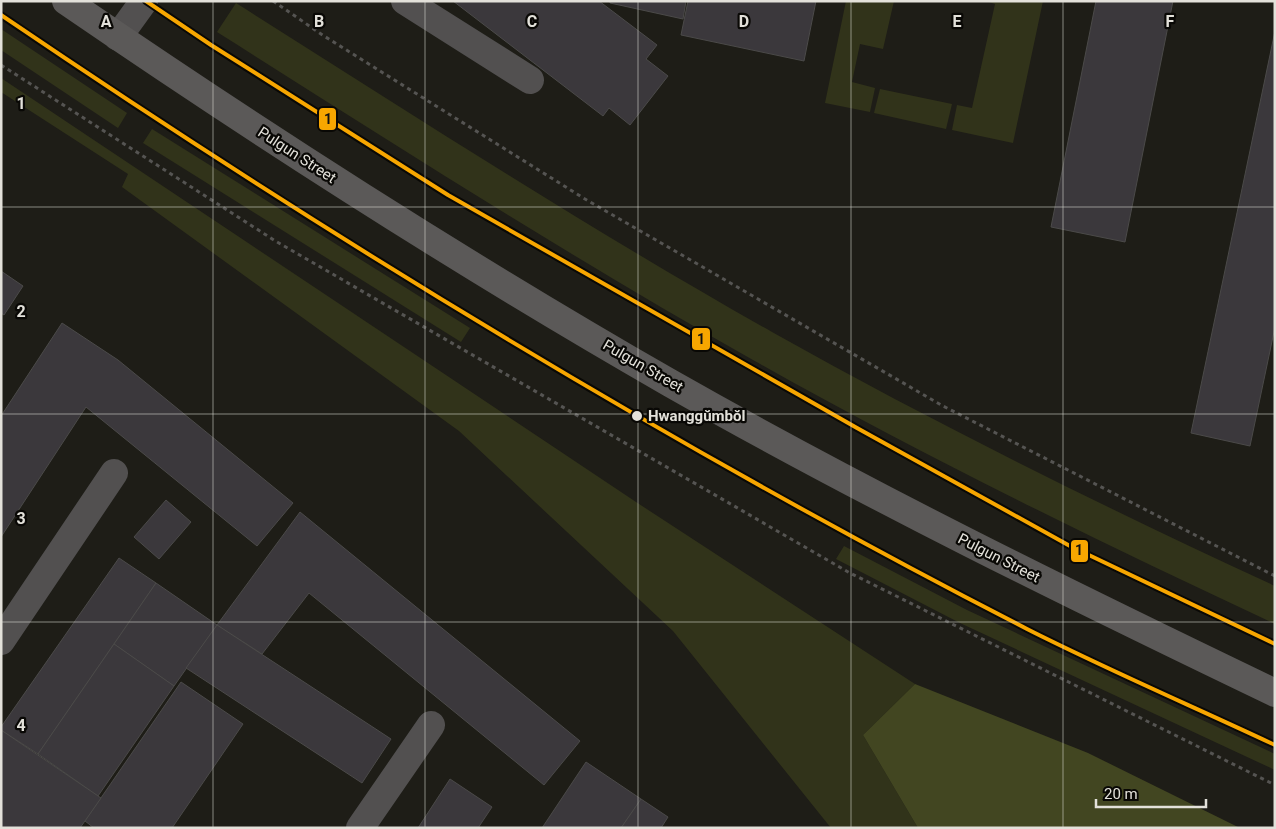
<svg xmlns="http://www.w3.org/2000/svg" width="1276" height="829" viewBox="0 0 1276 829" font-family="Roboto,sans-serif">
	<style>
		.green { fill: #31331a }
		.forest { fill: #424621 }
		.building { fill: #3b383c; stroke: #4b4a49 }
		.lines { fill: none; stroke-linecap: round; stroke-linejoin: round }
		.path { stroke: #555452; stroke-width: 3; stroke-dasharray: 4 4; stroke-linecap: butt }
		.minor { stroke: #525050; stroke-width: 28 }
		.major { stroke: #5b5958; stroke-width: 28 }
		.tram-1-casing { stroke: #090805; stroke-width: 8 }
		.tram-1 { stroke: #f7a600; stroke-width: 4 }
		.grid { fill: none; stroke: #e3e1da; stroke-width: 1; stroke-opacity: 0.55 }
		.stop-dot { fill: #e3e1da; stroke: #090805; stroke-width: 2 }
		.labels { text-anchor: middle; stroke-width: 4.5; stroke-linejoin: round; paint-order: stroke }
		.street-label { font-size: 15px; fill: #e3e1da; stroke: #090805 }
		.stop-label { font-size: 15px; font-weight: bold; fill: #e3e1da; stroke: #090805; text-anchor: start }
		.grid-label { font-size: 16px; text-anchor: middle; font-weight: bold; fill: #e3e1da; stroke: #090805; stroke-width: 4.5; stroke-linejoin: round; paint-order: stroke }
		.line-badge { stroke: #090805; stroke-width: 2 }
		.pale-badge-label { font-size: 14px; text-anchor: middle; font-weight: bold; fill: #111 }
	</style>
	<rect width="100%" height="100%" fill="#1e1d17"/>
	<!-- green -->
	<g class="green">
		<polygon points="846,1 894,1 883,49 860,44 852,82 875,88 870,112 825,103"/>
		<polygon points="986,1 1043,1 1013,143 952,130 957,105 972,108 995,4"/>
		<path d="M 236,3 C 413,115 589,229 772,332 C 936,424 1104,507 1275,586 L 1275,624 C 1098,541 923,456 753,360 C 570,257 394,144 217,32 Z"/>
		<polygon points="1,29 127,113 118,128 1,50"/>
		<polygon points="1,78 636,502 915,684 863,735 918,828 831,828 673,631 459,431 122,187 128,174 1,92"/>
		<polygon points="880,89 952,104 946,129 874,113"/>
		<polygon points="152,129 470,328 461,342 143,143"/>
		<polygon points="844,546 967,610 1275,754 1275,770 960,623 836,559"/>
	</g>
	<!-- forest -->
	<polygon class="forest" points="915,684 1088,753 1240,828 918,828 863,735"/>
	<!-- building -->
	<g class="building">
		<polygon points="453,1 599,1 657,45 646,59 668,76 630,125 609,108 603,116"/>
		<polygon points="610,1 686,1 683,19 610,3"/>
		<polygon points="688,1 816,1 804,61 681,35"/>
		<polygon points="1096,1 1173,1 1125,242 1051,227"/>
		<polygon points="1275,31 1275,327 1250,446 1191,433"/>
		<polygon points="1,271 23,286 4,315 1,313"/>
		<polygon points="62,323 118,360 293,503 257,546 86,407 1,537 1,416"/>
		<polygon points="166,500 191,522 159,559 134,537"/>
		<polygon points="300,512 580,741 544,785 309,593 262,654 217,625"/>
		<polygon points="119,558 156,583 38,754 1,730 1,727"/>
		<polygon points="156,583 217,625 174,686 114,644"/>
		<polygon points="217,625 391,739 362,783 186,668"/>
		<polygon points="114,644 174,686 98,796 38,754"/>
		<polygon points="181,682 243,724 172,828 94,828 85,821"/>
		<polygon points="1,730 101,798 80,828 1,828"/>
		<polygon points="586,762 641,799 621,828 542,828"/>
		<polygon points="450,779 492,807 478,828 418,828"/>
		<polygon points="641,799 668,817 661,828 621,828"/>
	</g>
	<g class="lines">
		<!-- path -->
		<g class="path">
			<polyline points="273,1 324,36 585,199 943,406 1275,576"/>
			<polyline points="1,65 277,242 850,573 1275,785"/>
		</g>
		<!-- minor -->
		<g class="minor">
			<polyline points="405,1 530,80"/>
			<polyline points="118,37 144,1"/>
			<polyline points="1,641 114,473"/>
			<polyline points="360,828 431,725"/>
		</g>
		<!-- major -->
		<path class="major" d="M 66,1 C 263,136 464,265 670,383 C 867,495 1071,595 1275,693"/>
		<defs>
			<g id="tram-1">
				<polyline points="146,1 211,45 448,195 857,428 1070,546 1275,644"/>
				<path d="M 1,15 C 331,239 673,447 1027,629 C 1108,670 1192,706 1275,745"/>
			</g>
		</defs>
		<!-- tram-1 casing -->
		<use href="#tram-1" class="tram-1-casing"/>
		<!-- tram-1 -->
		<use href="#tram-1" class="tram-1"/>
	</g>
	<!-- grid -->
	<path class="grid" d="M 213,1 L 213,828M 425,1 L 425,828M 638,1 L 638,828M 851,1 L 851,828M 1063,1 L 1063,828M 1,207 L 1275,207M 1,414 L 1275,414M 1,622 L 1275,622"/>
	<!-- markers -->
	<circle class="stop-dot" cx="637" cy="416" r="6"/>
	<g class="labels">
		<!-- street labels -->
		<g class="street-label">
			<text transform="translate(297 155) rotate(33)" y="5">Pulgun Street</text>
			<text transform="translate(643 366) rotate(30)" y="5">Pulgun Street</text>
			<text transform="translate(999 558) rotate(27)" y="5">Pulgun Street</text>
		</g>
		<!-- stop labels -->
		<g class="stop-label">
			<text x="648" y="421">Hwanggŭmbŏl</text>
		</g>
	</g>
	<g class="grid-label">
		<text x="106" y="27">A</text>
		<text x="319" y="27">B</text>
		<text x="532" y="27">C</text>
		<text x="744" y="27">D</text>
		<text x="957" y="27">E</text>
		<text x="1170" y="27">F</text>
		<text x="21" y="109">1</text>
		<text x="21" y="317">2</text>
		<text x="21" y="524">3</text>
		<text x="21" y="731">4</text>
	</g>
	<g class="line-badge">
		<rect x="318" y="107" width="19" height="24" rx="5" fill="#f7a600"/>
		<rect x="691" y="327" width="20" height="24" rx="5" fill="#f7a600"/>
		<rect x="1070" y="539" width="19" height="24" rx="5" fill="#f7a600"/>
	</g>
	<g class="pale-badge-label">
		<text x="328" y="124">1</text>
		<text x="701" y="344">1</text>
		<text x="1079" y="555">1</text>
	</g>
	<!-- border -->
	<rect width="1276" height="829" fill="none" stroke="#e3e1da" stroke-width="5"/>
	<!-- scale -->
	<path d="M1096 799v8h110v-8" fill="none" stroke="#e3e1da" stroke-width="2.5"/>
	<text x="1104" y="799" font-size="15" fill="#e3e1da" stroke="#090805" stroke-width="4" paint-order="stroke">20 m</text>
</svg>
